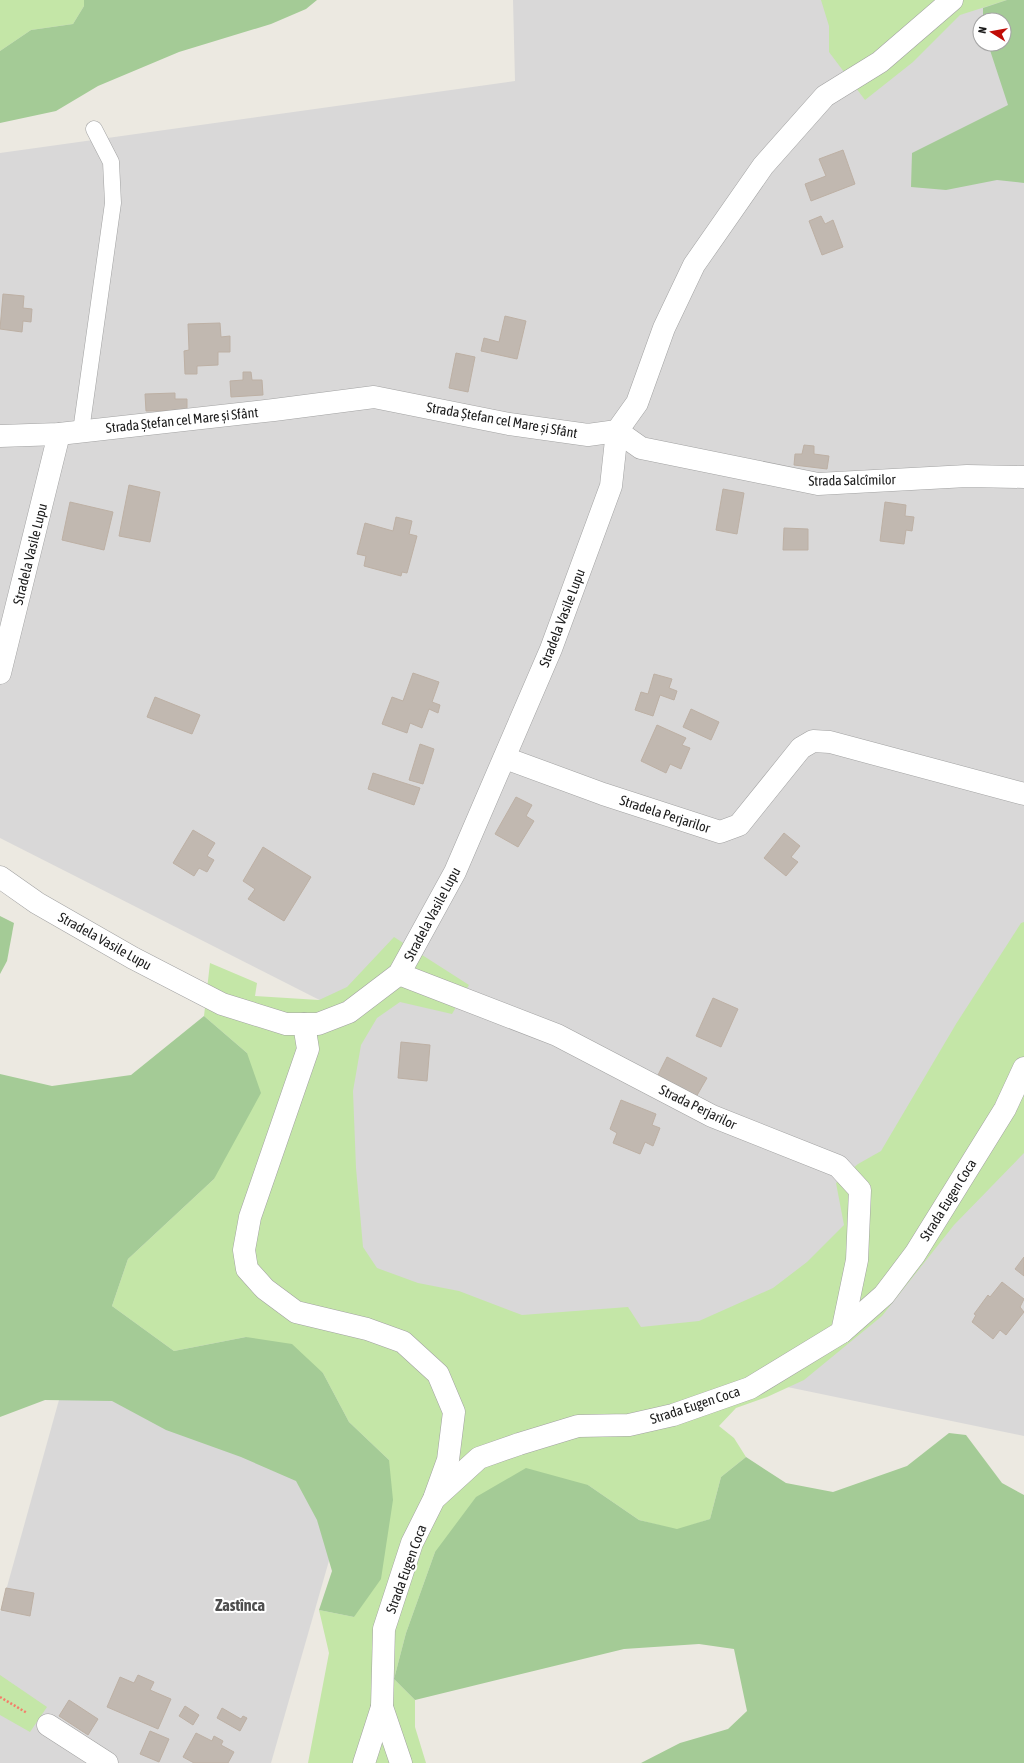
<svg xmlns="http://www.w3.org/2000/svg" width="1024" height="1763" viewBox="0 0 1024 1763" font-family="'Asap Condensed',sans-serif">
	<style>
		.residential { fill: #d9d8d8; fill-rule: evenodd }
		.grass { fill: #c4e6a7 }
		.forest { fill: #a4cb96 }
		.building { fill: #c1b8b0; stroke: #bdb0a4 }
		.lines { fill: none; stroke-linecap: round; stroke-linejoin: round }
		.service-casing { stroke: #a2a2a2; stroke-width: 17 }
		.minor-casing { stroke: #a2a2a2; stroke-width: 23 }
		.path { stroke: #f57c69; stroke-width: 2.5; stroke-dasharray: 2 2; stroke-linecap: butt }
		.service { stroke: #fff; stroke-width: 16 }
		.minor { stroke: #fff; stroke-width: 22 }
		.labels { text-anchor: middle; stroke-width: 4; stroke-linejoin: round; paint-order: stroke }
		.street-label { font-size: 14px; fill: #1b1b1b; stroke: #fff }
		.quarter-label { font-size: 16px; font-weight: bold; fill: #4e4e4e; stroke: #fff }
	</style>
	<rect width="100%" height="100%" fill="#ece9e1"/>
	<!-- residential -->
	<g class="residential">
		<path d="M 513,0 L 1024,0 L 1024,1436 L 619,1352 L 272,1259 L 357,1019 L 0,838 L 0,153 L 515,81 ZM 980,20 L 1004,20 L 1004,44 L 980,44 Z"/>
		<polygon points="69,1364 353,1477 271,1763 0,1763 0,1612"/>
	</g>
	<!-- grass -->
	<g class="grass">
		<polygon points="0,0 84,0 84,6 73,24 31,30 0,51"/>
		<polygon points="821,0 1007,0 960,15 913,62 865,100 829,52 829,26"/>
		<polygon points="1024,922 1024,1153 954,1225 882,1316 804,1380 767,1397 736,1408 719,1426 734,1438 746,1457 721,1477 710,1519 677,1530 639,1520 588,1485 435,1552 406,1633 394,1679 415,1700 415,1727 426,1763 308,1763 329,1653 319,1610 354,1617 389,1460 349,1422 323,1373 246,1337 174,1351 112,1306 128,1259 214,1179 247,1053 204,1016 210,963 257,983 255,996 319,1000 347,987 394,937 469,985 452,1014 400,1002 377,1018 361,1045 353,1091 356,1168 363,1247 377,1268 418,1283 459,1291 522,1315 628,1307 641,1327 699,1321 773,1288 807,1262 844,1225 836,1183 858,1164 881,1151 956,1024 1021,923"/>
		<polygon points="0,1675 47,1707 30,1732 0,1715"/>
	</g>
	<!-- forest -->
	<g class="forest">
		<polygon points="84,0 317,0 306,9 271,24 179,52 98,86 56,111 0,123 0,51 31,30 73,24 84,6"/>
		<polygon points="1007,0 1024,0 1024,183 997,180 946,190 911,187 912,153 1008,105 988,44 1004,44 1004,20 983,20 983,8"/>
		<polygon points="0,916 14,923 7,961 0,974"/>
		<polygon points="204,1016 247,1053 261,1093 214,1179 128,1259 112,1306 174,1351 246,1337 292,1344 323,1373 349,1422 389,1460 393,1500 381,1579 354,1617 319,1610 332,1571 317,1520 296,1481 241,1457 166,1430 112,1401 45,1400 0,1417 0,1074 52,1086 131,1075"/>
		<polygon points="949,1433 966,1435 1002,1483 1024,1495 1024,1763 641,1763 680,1743 728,1729 747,1711 734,1649 699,1644 624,1649 415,1700 394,1679 406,1633 435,1552 476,1497 526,1468 588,1485 639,1520 677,1529 710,1519 721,1477 746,1457 786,1483 833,1492 907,1466"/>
	</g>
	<!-- building -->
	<g class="building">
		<polygon points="843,150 855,184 811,201 805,184 826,176 819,159"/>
		<polygon points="821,216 825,224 833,220 843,247 822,255 809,221"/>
		<polygon points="3,294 24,296 23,308 32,309 31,322 23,321 22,332 0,329"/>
		<polygon points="505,316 526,321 517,359 481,351 484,338 499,342"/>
		<polygon points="220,323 221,337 230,336 230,352 218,352 218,365 197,366 197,374 185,374 184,351 189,350 188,324"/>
		<polygon points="456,353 475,357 468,392 449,388"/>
		<polygon points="243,372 251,372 252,380 262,380 263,395 231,397 230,381 243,380"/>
		<polygon points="175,393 175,399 187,399 187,411 146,411 145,394"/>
		<polygon points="804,445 814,446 814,454 829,456 827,469 794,465 795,454 802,454"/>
		<polygon points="129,485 160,492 150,542 119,536"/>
		<polygon points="723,489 744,493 737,534 716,530"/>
		<polygon points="70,502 113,512 104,550 62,540"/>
		<polygon points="885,502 906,505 905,516 914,517 912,531 906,530 904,544 880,541"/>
		<polygon points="396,517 412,521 409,534 417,536 407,573 402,572 401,576 364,566 366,556 357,554 365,523 393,531"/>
		<polygon points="784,528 808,529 808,550 783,550"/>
		<polygon points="413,673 439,682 432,702 440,705 438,713 429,709 422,728 410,723 407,733 382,724 392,697 403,701"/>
		<polygon points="654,674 672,679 669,688 677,691 674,700 660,695 653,716 635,710 641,692 648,694"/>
		<polygon points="155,697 200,715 192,734 147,717"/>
		<polygon points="691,709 719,722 711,740 683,727"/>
		<polygon points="657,725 686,738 682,745 690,748 681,769 670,764 666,773 641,761"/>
		<polygon points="420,744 434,749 423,784 409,780"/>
		<polygon points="373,773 420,788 414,805 368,789"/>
		<polygon points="516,797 532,805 526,816 534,821 518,847 495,834"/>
		<polygon points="193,830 215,843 207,856 214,860 207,872 199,868 194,876 173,863"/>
		<polygon points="784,833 800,846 791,857 798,862 786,876 764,858"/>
		<polygon points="263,847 311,877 284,921 248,899 255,889 243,881"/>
		<polygon points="713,998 738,1009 721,1047 696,1036"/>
		<polygon points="401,1042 430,1045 427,1081 398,1078"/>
		<polygon points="667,1057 707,1078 696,1097 658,1075"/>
		<polygon points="621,1100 656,1114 652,1125 660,1128 653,1146 645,1142 640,1154 613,1143 617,1133 610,1129"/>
		<polygon points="1024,1257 1024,1276 1015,1269"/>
		<polygon points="1002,1282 1024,1299 1020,1307 1024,1312 1006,1335 1000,1330 993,1339 972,1322 976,1315 974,1314 988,1295 990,1297"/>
		<polygon points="6,1588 34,1593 30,1616 1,1610"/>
		<polygon points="138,1675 154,1682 150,1690 171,1699 158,1729 107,1707 120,1677 134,1683"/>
		<polygon points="69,1700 98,1719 88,1735 59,1716"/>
		<polygon points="185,1706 199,1715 193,1725 179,1716"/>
		<polygon points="222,1708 241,1719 243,1716 247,1718 240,1731 217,1718"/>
		<polygon points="150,1731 169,1739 159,1762 140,1754"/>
		<polygon points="196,1733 212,1741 214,1736 223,1741 221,1745 234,1752 228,1763 194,1763 183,1757"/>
	</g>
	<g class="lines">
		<defs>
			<polyline id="service" points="81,431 113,203 111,162 94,129"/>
			<g id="minor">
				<polyline points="617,431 641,448 818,484 967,476 1024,477"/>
				<polyline points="0,436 59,434 274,410 374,397 509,424 588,435 617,431 637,403 664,328 694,265 763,166 825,96 880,62 952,0"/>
				<polyline points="0,673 59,434"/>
				<polyline points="505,758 603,794 720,832 739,825 801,748 813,741 830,742 1024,794"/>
				<polyline points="0,877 37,903 133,958 222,1004 286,1024 318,1024 349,1012 399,974 455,872 551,649 611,486 617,431"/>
				<polyline points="399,974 557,1035 712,1116 838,1166 860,1190 857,1260 842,1332"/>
				<polyline points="304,1024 308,1049 250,1217 244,1250 247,1269 265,1289 296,1312 367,1329 403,1342 438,1374 454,1412 448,1460 435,1496"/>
				<polyline points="48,1725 107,1763"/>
				<polyline points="364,1763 382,1707"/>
				<polyline points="401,1763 382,1707 384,1629 412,1543 434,1499 479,1458 519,1444 578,1426 629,1425 673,1415 750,1388 842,1332 884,1295 915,1254 1005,1109 1024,1068"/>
			</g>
		</defs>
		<!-- service casing -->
		<use href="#service" class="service-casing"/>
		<!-- minor casing -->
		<use href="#minor" class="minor-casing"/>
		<!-- path -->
		<polyline class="path" points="0,1697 27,1713"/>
		<!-- service -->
		<use href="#service" class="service"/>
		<!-- minor -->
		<use href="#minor" class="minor"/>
	</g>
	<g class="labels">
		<!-- street labels -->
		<g class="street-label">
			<text transform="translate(182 420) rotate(-6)" y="5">Strada Ștefan cel Mare și Sfânt</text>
			<text transform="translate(502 420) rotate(10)" y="5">Strada Ștefan cel Mare și Sfânt</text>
			<text transform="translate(852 480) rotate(-1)" y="5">Strada Salcîmilor</text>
			<text transform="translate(30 554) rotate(-76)" y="5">Stradela Vasile Lupu</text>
			<text transform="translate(562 618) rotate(-69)" y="5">Stradela Vasile Lupu</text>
			<text transform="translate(665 814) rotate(18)" y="5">Stradela Perjarilor</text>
			<text transform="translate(432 914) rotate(-62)" y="5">Stradela Vasile Lupu</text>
			<text transform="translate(105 941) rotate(29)" y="5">Stradela Vasile Lupu</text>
			<text transform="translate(698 1107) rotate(26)" y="5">Strada Perjarilor</text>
			<text transform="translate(948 1200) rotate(-58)" y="5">Strada Eugen Coca</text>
			<text transform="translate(695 1405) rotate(-18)" y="5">Strada Eugen Coca</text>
			<text transform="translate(406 1569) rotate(-70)" y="5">Strada Eugen Coca</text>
		</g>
		<!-- quarter labels -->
		<g class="quarter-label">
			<text x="240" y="1611">Zastînca</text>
		</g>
	</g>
	<!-- north arrow -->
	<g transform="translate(992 32) rotate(281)"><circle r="19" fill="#ffffff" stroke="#a4a4a4"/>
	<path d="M0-3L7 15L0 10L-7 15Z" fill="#c00c06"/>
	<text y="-6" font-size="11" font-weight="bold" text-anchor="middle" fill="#1b1b1b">N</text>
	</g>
</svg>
